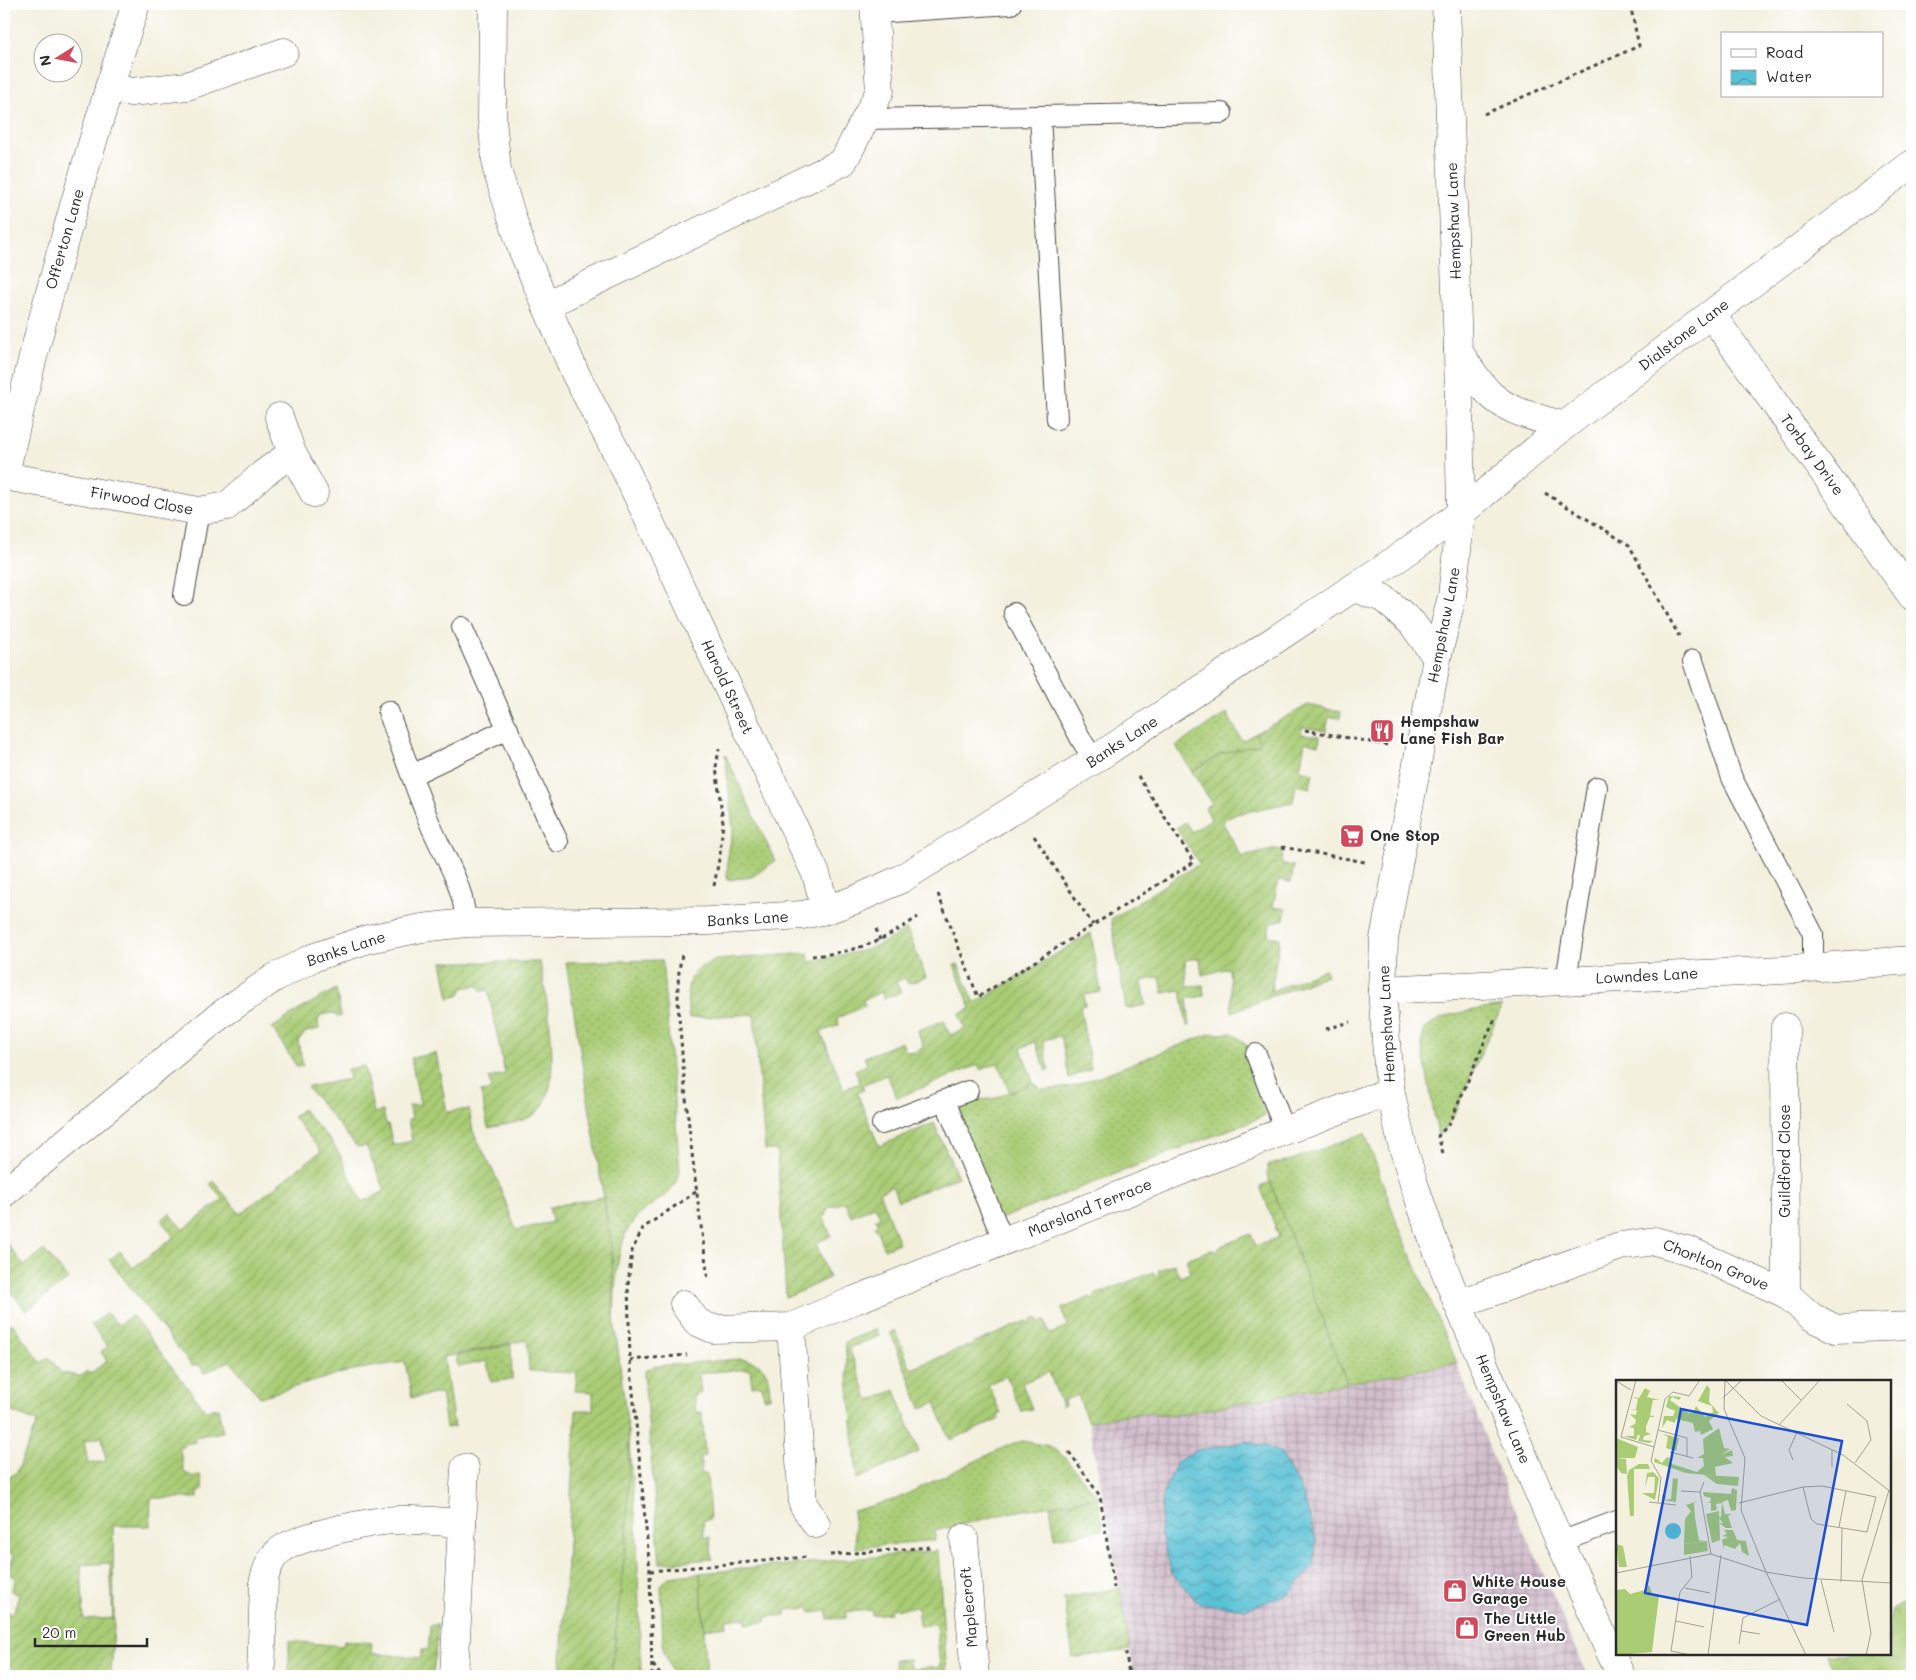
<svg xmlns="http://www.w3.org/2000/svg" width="1916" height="1680" viewBox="0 0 1916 1680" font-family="Mali,sans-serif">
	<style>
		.industrial { fill: url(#industrial-grid) }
		.grass { fill: url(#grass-dots); stroke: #6a7c50 }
		.park { fill: url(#park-crowns); stroke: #6a7c50 }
		.garden { fill: url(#garden-furrows); stroke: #6a7c50; fill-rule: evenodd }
		.water { fill: url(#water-waves); stroke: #427680 }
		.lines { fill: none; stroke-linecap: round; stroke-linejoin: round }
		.lane-casing { stroke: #494946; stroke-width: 22 }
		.street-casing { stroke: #494946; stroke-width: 29 }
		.secondary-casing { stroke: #494946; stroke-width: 29 }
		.primary-casing { stroke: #494946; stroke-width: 29 }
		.path { stroke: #494946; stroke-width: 3; stroke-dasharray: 4 4; stroke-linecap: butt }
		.lane { stroke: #fff; stroke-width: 20 }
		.street { stroke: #fff; stroke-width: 28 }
		.secondary { stroke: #fff; stroke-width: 28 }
		.primary { stroke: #fff; stroke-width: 28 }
		.labels { text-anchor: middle; stroke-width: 4; stroke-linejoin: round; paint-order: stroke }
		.street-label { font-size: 15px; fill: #2b2b2b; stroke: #fff }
		.poi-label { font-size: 15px; font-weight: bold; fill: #2b2b2b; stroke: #fff; text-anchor: start }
		.inset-road { fill: none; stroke: #a3a196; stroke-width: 1 }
		.view { fill: #1d4ed8; fill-opacity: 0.15; stroke: #1d4ed8; stroke-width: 2.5 }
		.inset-edge { fill: none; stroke: #2b2b2b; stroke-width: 2.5 }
	</style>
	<defs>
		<pattern id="industrial-grid" width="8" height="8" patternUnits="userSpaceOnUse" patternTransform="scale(1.25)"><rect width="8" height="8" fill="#d1bdcb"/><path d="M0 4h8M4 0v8" fill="none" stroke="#aa9aa5"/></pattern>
		<pattern id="grass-dots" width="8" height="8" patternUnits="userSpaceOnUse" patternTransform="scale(1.25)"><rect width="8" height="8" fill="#a9cc75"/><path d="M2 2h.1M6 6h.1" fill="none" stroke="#92af65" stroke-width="1.8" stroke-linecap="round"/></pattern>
		<pattern id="park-crowns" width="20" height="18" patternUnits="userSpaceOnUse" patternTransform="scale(1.25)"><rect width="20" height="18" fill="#a9cc75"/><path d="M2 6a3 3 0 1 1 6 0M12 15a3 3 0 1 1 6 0" fill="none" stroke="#92af65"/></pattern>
		<pattern id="garden-furrows" width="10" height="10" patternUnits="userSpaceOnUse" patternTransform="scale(1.25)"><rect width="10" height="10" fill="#a9cc75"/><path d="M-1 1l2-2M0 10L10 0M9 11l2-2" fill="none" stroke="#92af65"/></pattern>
		<pattern id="water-waves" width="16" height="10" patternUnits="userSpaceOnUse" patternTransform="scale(1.25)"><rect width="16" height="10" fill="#59c1d6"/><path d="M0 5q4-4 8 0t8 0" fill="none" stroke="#4a9dae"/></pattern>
	</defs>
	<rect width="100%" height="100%" fill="#fff"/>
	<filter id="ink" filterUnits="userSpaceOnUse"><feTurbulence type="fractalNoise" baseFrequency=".02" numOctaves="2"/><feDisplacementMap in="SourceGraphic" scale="10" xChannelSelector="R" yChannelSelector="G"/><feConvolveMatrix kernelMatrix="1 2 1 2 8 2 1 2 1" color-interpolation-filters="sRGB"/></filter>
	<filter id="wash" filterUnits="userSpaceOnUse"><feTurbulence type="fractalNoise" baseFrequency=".0096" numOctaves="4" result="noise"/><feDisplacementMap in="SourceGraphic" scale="20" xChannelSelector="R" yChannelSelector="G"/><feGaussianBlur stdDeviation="1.12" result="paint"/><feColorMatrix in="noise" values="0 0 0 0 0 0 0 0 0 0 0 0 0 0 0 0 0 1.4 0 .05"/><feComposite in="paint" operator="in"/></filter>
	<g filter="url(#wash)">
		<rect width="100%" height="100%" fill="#f3f0de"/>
		<!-- industrial -->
		<polygon class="industrial" points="1457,1363 1496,1466 1588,1676 1134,1676 1120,1588 1089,1422 1140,1412 1159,1412 1172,1416"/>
		<!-- grass -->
		<g class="grass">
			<polygon points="1227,713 1242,741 1256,733 1261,744 1221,754 1192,772 1176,746"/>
			<polygon points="725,754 775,861 752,877 727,880 728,855 733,830"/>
			<path d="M 662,960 L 680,1171 C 673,1199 654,1199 637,1217 C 614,1240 616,1287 614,1317 L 612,1250 L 566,962 Z"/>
			<path d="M 1502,1006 L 1450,1123 L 1438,1136 L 1422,1047 C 1422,1042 1422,1036 1424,1031 C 1436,1012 1481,1010 1502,1006 Z"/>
			<polygon points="1233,1033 1256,1054 1277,1111 995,1221 945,1101 993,1099 1033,1082 1042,1090 1071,1087 1209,1034"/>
			<polygon points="1365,1133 1396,1220 1457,1363 1347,1383 1267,1174 1268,1165 1291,1160"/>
			<polygon points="511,1344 512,1379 491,1382 487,1361 458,1367 456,1356"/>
			<polygon points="627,1422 637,1536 641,1676 611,1676 627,1532 629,1449"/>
			<polygon points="1022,1441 1050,1446 1064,1457 1098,1497 1013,1512 935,1531 935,1540 856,1548 853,1511 896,1499 1011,1444"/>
			<polygon points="700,1573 707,1676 674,1676 663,1649 661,1584 669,1577"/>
		</g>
		<!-- park -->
		<polygon class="park" points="1912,1600 1912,1676 1856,1676 1851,1666 1836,1673 1826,1654 1890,1654 1890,1611"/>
		<!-- garden -->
		<g class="garden">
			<polygon points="1308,705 1341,712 1340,718 1329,717 1326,731 1302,727 1301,734 1320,736 1319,745 1305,742 1300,770 1313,773 1310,788 1296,785 1293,802 1232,815 1222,821 1242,857 1277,849 1283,850 1281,864 1294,866 1291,882 1278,880 1273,907 1286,909 1284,919 1270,924 1268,936 1280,938 1271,991 1326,969 1327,975 1232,1012 1229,968 1202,975 1200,958 1185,960 1187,986 1203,985 1204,996 1187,999 1190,1025 1187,1026 1181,990 1163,993 1160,977 1142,981 1146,1005 1126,1009 1111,919 1193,867 1200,865 1176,828 1185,822 1192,832 1211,819 1205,808 1212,803 1192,772 1221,754 1260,744 1256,733"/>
			<path d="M 907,929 L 926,977 L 908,984 L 905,978 L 896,982 L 901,992 L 884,999 L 881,992 L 863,1000 L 865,1006 L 837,1018 L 839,1025 L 821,1032 L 844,1089 L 860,1083 L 855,1070 L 867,1065 L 864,1057 L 902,1042 L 905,1050 L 912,1053 L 921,1049 L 923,1044 L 917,1031 L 944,1020 L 950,1035 L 965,1029 L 959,1014 L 971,1009 L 954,965 L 958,964 L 975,1003 L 1091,933 L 1101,992 L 1084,995 L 1085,1005 L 1080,1006 L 1091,1069 L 1069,1078 L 1061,1036 L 1043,1040 L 1049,1070 L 1046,1071 L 1035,1042 L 1021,1048 L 1033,1082 L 1010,1093 L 998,1063 L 981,1070 L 978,1065 L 897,1098 L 887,1075 L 862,1085 L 864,1090 L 857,1093 L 879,1146 L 934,1123 L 958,1177 L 898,1201 L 892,1186 L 879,1192 L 899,1243 L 884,1249 L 875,1226 L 878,1224 L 876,1219 L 880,1217 L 875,1206 L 851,1216 L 845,1202 L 828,1208 L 824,1218 L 831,1236 L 816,1243 L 829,1278 L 786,1298 L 777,1150 L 765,1150 L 754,1014 L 689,1018 C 686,989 684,971 716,960 L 808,953 L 809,962 L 865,950 L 881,944 Z"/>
			<path d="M 442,962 L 540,962 C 546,994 563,1083 541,1108 C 529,1123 506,1124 488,1128 L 481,1092 L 491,1090 L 489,1078 L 505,1074 L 488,990 L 482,991 L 477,985 L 463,988 L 459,996 L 449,998 Z"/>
			<polygon points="336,989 341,1016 338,1017 332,1013 321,1015 318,1021 319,1029 306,1032 298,1041 303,1066 297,1067 272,1028 302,1008"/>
			<polygon points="436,1053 447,1112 469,1109 473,1131 497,1179 516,1230 552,1222 549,1207 603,1197 612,1250 614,1317 627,1422 629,1449 627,1532 611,1676 560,1676 576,1410 593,1410 593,1392 575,1391 577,1373 529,1371 527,1340 444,1357 454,1427 446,1428 441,1393 412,1398 405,1362 353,1370 260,1397 230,1361 204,1373 199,1365 191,1365 109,1260 120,1251 133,1268 174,1237 161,1220 170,1213 183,1230 223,1199 210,1184 214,1181 240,1214 321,1151 293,1117 302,1109 330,1140 339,1153 362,1202 385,1191 366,1146 357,1147 307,1087 349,1079 347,1069 364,1066 374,1113 383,1111 386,1124 388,1124 393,1145 412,1141 408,1120 412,1119 409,1106 420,1104 411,1058"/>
			<path d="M 1270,1182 L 1347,1383 L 1171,1416 C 1144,1409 1117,1416 1089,1422 L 1087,1420 L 1078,1395 L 1064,1400 L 1065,1405 L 1062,1406 L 1049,1372 L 1022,1383 L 1032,1409 L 1021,1411 L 1006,1376 L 988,1384 L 1001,1414 L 998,1416 L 999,1420 L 950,1440 L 935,1403 L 921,1408 L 890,1332 L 895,1330 L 911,1369 L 967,1346 L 971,1349 L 972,1344 L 1027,1321 L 1032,1325 L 1032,1319 L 1038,1317 L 1040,1322 L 1045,1321 L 1050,1334 L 1068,1327 L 1062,1309 L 1090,1297 L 1094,1300 L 1095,1295 L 1153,1272 L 1158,1277 L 1159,1270 L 1174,1264 L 1180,1277 L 1191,1272 L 1186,1259 L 1214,1249 L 1217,1253 L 1218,1247 L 1251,1234 L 1256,1246 L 1279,1237 L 1260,1186 Z"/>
			<polygon points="4,1240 24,1265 44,1250 68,1279 26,1311 4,1282"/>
			<path d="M 107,1313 L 118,1325 L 132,1315 L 205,1410 L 218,1408 L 223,1432 L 194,1437 L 195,1442 L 185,1444 L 180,1450 L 184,1472 L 191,1476 L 200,1475 L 203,1489 L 198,1492 L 198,1498 L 151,1498 L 150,1526 L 113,1526 L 114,1626 L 111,1676 L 4,1676 L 4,1611 L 13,1614 L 19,1595 L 11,1591 L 16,1577 L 7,1574 L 14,1555 L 4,1551 L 4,1481 L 17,1472 L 37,1422 L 4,1409 L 4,1388 L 7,1381 L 4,1379 L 4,1325 L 6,1327 L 12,1323 L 41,1363 L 49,1357 L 61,1373 L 81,1376 L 87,1371 L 90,1374 L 107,1361 L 101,1352 L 108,1347 L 91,1325 ZM 102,1437 L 106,1461 L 88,1464 L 84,1441 ZM 110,1563 L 113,1618 L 84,1620 L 81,1565 Z"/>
			<polygon points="876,1329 879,1336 849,1348 869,1401 895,1390 919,1452 857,1479 845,1342"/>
			<path d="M 740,1359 C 767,1362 769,1373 770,1397 L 764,1398 L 762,1385 L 752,1386 L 750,1369 L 699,1373 L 701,1394 L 694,1395 L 696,1412 L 702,1412 L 705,1456 L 700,1457 L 702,1474 L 707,1474 L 710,1519 L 703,1520 L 704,1537 L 710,1537 L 712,1559 L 660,1563 L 644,1375 L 646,1370 L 655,1366 Z"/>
			<polygon points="1098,1497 1103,1530 1055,1538 1050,1506"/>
			<polygon points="938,1551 947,1676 895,1676 894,1660 909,1659 910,1669 940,1667 936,1624 919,1626 917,1607 890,1609 890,1613 872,1615 872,1610 846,1612 846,1618 828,1619 827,1611 811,1613 809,1608 786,1610 786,1615 766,1617 766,1622 747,1624 746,1618 726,1620 727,1626 704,1629 700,1573"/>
			<polygon points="1120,1588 1130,1650 1073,1658 1064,1598"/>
			<polygon points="430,1625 438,1625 433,1676 289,1676 289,1641 343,1646 344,1640 372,1643 371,1653 421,1658 422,1649 428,1650"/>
		</g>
		<!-- water -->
		<polygon class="water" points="1248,1441 1280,1452 1303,1494 1316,1540 1314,1566 1289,1594 1246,1609 1199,1603 1172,1574 1160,1531 1163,1493 1177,1462 1197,1450"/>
	</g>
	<g filter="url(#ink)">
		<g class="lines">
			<defs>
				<g id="lane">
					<polyline points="875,13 1011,4"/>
					<polyline points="1040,116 1057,419"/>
					<polyline points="865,119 1222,113"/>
					<polyline points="184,595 199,511"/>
					<polyline points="1014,613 1082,741 1094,760"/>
					<polyline points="462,627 558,842"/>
					<polyline points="1693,661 1732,778 1813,934 1813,968"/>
					<path d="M 388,711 C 401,747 414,784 428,819 C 443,857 463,880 466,923"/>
					<polyline points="412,775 508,729"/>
					<polyline points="1566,980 1597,787"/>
					<polyline points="1256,1054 1285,1131"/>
					<polyline points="945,1101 1004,1242"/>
					<polyline points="882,1124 968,1091"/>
					<polyline points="1560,1542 1617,1521"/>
				</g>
				<g id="street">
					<polyline points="493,4 492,119 497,170 522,249 546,305 843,162 880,91 874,4"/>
					<polyline points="109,87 131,92 187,86 284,52"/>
					<polyline points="546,305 575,373 623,465 816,874 826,910"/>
					<polyline points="1711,314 1912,596"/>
					<polyline points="279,417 292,453 314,493"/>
					<polyline points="4,476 199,511 227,506 263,474 292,453"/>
					<polyline points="1382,990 1782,970 1912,960"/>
					<polyline points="1785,1027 1786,1294"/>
					<polyline points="684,1304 697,1322 713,1329 791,1327 855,1300 1211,1159 1368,1099 1391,1094"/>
					<polyline points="1458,1304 1620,1246 1655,1241 1690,1251 1786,1294 1812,1317 1836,1329 1912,1326"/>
					<polyline points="791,1327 803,1504 816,1524"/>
					<polyline points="964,1538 975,1676"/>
					<path d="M 261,1676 L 264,1579 C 267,1569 270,1559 278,1552 C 295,1536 372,1521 396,1520 C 418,1519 440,1522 462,1523"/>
					<polyline points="454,1676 465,1468"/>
				</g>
				<g id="secondary">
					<polyline points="1446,4 1458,350 1461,513 1452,596 1437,658 1384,939 1382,990 1388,1067 1391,1094 1401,1140 1414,1184 1432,1237 1458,1304 1560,1542 1621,1676"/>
					<path d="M 1458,350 C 1468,366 1478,383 1491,395 C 1510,413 1540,418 1564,426"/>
					<polyline points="1353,588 1383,598 1412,623 1437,658"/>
					<polyline points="4,1193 219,1016 274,978 312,958 368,939 422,928 466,923 709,921 802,915 826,910 857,899 901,879 1094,760 1398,558 1461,513 1564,426 1711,314 1912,164"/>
				</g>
				<path id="primary" d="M 4,478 C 40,318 85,160 136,4"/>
			</defs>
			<!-- lane casing -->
			<use href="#lane" class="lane-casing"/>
			<!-- street casing -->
			<use href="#street" class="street-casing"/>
			<!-- secondary casing -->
			<use href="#secondary" class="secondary-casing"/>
			<!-- primary casing -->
			<use href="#primary" class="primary-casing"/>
			<!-- path -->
			<g class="path">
				<polyline points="1484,114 1639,46 1630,4"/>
				<polyline points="1545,493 1629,545 1679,636"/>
				<polyline points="1305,730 1387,745"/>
				<polyline points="1034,836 1093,925"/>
				<polyline points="1282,847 1365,862"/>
				<polyline points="714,886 720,854 723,822 716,767 719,749"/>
				<polyline points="938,894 978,997 1194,862 1136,773"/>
				<polyline points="876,929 880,940"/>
				<path d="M 682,955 C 674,986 680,1021 682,1053 C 688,1128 698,1203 708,1279"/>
				<path d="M 812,956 C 835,954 860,949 881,939 C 894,933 906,925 918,917"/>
				<polyline points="1326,1029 1350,1022"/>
				<polyline points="1443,1153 1438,1136 1450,1123 1489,1031 1496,1017"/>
				<polyline points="630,1360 687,1355"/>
				<polyline points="1069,1452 1100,1496 1114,1588"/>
				<polyline points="830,1555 931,1547"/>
				<polyline points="650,1571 806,1557"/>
				<polyline points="1126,1652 1129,1676"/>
				<polyline points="653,1665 661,1676"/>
				<polyline points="652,1676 650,1571 630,1360 628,1285 632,1251 643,1228 697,1191"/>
			</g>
			<!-- lane -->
			<use href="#lane" class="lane"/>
			<!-- street -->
			<use href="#street" class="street"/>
			<!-- secondary -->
			<use href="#secondary" class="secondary"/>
			<!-- primary -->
			<use href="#primary" class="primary"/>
		</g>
	</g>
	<!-- icons -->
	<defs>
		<symbol id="restaurant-square" viewBox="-11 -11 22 22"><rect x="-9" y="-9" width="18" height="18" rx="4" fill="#d1495b" stroke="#fff"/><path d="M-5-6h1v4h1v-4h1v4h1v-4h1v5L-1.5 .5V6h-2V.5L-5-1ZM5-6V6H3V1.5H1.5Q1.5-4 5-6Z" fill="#fff"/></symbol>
		<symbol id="supermarket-square" viewBox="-11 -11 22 22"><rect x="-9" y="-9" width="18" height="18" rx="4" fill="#d1495b" stroke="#fff"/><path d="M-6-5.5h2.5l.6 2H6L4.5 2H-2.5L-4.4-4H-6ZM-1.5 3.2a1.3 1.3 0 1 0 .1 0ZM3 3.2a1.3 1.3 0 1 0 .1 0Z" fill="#fff"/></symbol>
		<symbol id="shop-square" viewBox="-11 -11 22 22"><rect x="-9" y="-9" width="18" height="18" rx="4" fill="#d1495b" stroke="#fff"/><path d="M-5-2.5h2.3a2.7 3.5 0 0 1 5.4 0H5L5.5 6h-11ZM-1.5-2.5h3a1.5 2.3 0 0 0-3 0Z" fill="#fff"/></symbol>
	</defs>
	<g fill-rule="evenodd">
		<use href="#restaurant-square" x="1368" y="717" width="28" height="28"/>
		<use href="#supermarket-square" x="1338" y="822" width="28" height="28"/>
		<use href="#shop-square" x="1441" y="1577" width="28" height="28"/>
		<use href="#shop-square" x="1453" y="1614" width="28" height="28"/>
	</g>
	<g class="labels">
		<!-- street labels -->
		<g class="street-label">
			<text transform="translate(1454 221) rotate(-92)" y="5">Hempshaw Lane</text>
			<text transform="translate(65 239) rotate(-74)" y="5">Offerton Lane</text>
			<text transform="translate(1684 335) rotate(-37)" y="5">Dialstone Lane</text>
			<text transform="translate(1812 455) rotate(54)" y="5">Torbay Drive</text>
			<text transform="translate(142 501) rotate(10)" y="5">Firwood Close</text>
			<text transform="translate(1444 625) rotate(-79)" y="5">Hempshaw Lane</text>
			<text transform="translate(727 687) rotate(65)" y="5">Harold Street</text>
			<text transform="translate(1122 742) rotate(-33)" y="5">Banks Lane</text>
			<text transform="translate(748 919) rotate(-3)" y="5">Banks Lane</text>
			<text transform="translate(346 949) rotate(-18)" y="5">Banks Lane</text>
			<text transform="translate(1647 976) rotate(-3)" y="5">Lowndes Lane</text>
			<text transform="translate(1387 1024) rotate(-93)" y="5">Hempshaw Lane</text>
			<text transform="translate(1785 1161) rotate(-90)" y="5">Guildford Close</text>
			<text transform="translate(1090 1208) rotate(-22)" y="5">Marsland Terrace</text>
			<text transform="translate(1716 1265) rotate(22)" y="5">Chorlton Grove</text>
			<text transform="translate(1503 1409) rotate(67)" y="5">Hempshaw Lane</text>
			<text transform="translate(969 1607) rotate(-95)" y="5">Maplecroft</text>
		</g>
		<!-- poi labels -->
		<g class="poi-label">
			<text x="1400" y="727">Hempshaw<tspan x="1400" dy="17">Lane Fish Bar</tspan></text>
			<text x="1370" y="841">One Stop</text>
			<text x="1472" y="1587">White House<tspan x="1472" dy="17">Garage</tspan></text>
			<text x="1484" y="1624">The Little<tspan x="1484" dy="17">Green Hub</tspan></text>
		</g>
	</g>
	<!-- overview -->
	<g transform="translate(1616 1380)">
		<rect width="275" height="275" fill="#f3f0de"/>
		<path d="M 23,84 L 32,84 L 34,89 L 18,89 L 18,136 L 14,136 L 11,96 L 13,90 ZM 88,95 L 123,97 L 122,106 L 101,104 ZM 103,131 L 104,160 L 96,163 L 90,134 ZM 91,161 L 92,171 L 68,175 L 68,164 Z" fill="#a9cc75"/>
		<path d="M 0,58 L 22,67 L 19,78 L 0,78 ZM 33,205 L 37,216 L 43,216 L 36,272 L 0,275 L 0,210 L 9,209 L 14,214 L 29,210 Z" fill="#a9cc75"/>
		<path d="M 91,5 L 94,9 L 93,22 L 103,33 L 93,41 L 97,49 L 85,55 L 84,51 L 79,52 L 77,43 L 60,39 L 59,43 L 51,40 L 46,48 L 48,36 L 57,36 L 59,31 L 50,27 L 53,16 L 65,17 L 63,20 L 56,17 L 54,20 L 72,33 L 77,33 L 80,26 L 89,37 L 97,32 L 96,26 L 82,21 ZM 29,8 L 34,11 L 31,17 L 43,20 L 37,20 L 34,35 L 39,37 L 34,37 L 30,46 L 30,52 L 35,54 L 28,56 L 27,60 L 37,61 L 33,63 L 22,61 L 24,56 L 22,54 L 20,60 L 8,56 L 18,56 L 18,48 L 13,47 L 19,44 L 20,40 L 14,34 L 20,35 L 21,30 L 15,29 L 20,29 L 22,19 L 16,17 L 23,18 ZM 103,48 L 108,68 L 114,69 L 105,75 L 116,70 L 117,76 L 109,77 L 117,83 L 99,87 L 100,96 L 70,93 L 38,82 L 39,78 L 46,83 L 51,77 L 54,78 L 53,83 L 81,92 L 88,86 L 87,78 L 81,78 L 88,74 L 87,59 ZM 47,54 L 63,58 L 60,71 L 50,68 L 52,57 ZM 0,78 L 10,79 L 11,94 L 5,93 L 0,86 ZM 37,92 L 43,98 L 39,120 L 26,113 L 38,113 L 39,97 L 32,97 L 29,107 L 31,93 ZM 57,98 L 62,99 L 60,122 L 46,120 L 46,115 L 50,116 L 49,120 L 55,119 ZM 116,108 L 121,110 L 120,130 L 115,131 L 112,120 L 106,122 L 109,134 L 116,134 L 112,136 L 116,148 L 110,148 L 103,143 L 107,143 L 102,137 L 105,137 L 106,123 L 100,124 L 101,130 L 95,131 L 95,123 L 90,122 L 94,122 L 95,118 L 88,116 L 87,112 L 115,114 ZM 82,121 L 78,123 L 79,138 L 83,160 L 89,161 L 68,164 L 69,139 L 75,131 L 70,125 ZM 108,150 L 117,150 L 121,160 L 130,161 L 133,176 L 126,172 L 124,163 L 119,169 L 108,165 L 108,170 L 106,160 L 112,157 L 106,156 L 111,154 ZM 0,164 L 7,166 L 11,187 L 3,187 Z" fill="#a9cc75"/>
		<path d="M 33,215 L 35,231 L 13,234 L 12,219 ZM 0,225 L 12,234 L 0,252 ZM 12,236 L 34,238 L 33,252 L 9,249 ZM 9,251 L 24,264 L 14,275 L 0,275 L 0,262 Z" fill="#a9cc75"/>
		<path d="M49 151a8 8 0 1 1 16 0a8 8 0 1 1-16 0Z" fill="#59c1d6"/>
		<path class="inset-road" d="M 20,0 L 5,57 L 38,67M 109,0 L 108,29 L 129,78 L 125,130 L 150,192 L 190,275M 109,0 L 145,36 L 227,75 L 275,112M 165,0 L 185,20M 0,1 L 15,10M 107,18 L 126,0M 231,24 L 251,41 L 255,60 L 239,83M 163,45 L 204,0M 42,50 L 71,58 L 71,77M 216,70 L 216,87M 54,72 L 77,78M 177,80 L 173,70 L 181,52M 88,102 L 84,112 L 95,174M 206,106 L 260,117 L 251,152 L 201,144 L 195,139 L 187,107 ZM 65,111 L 84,112M 33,122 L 60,125M 42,123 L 45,98 L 35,81 L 49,19 L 57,12 L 73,16 L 84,0M 123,123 L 187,107M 223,147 L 230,111M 74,176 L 76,197 L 64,212 L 55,271 L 75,275M 0,193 L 95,174 L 150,192 L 187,198 L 275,203M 205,200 L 218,252M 225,202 L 226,148M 69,208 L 94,213M 60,241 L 88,247M 125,251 L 144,254M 123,264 L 127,238 L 164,219M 92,275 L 105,175M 250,275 L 255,253 L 246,200 L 273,110"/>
		<path class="view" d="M 65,29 L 226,61 L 191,245 L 29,213 Z"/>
		<rect width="275" height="275" class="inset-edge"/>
	</g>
	<!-- margin -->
	<rect width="1916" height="1680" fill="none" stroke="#fff" stroke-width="20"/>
	<!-- legend -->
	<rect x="1721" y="32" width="162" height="65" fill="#ffffff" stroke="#aaaaaa"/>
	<rect x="1731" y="49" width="25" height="8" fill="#ffffff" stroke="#aaaaaa"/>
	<text x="1766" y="58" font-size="15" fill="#2b2b2b">Road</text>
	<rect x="1731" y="70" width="25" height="15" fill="url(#water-waves)" stroke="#aaaaaa"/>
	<text x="1766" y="82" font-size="15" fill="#2b2b2b">Water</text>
	<!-- north arrow -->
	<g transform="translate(58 58) rotate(259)"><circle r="24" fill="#ffffff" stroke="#aaaaaa"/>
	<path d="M0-4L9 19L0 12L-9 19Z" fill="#d1495b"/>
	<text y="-8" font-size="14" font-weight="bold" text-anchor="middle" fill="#2b2b2b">N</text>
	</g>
	<!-- scale -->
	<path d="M35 1638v8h112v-8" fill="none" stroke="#2b2b2b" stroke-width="2.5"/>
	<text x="42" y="1638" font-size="15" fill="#2b2b2b" stroke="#ffffff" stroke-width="4" paint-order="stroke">20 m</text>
</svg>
